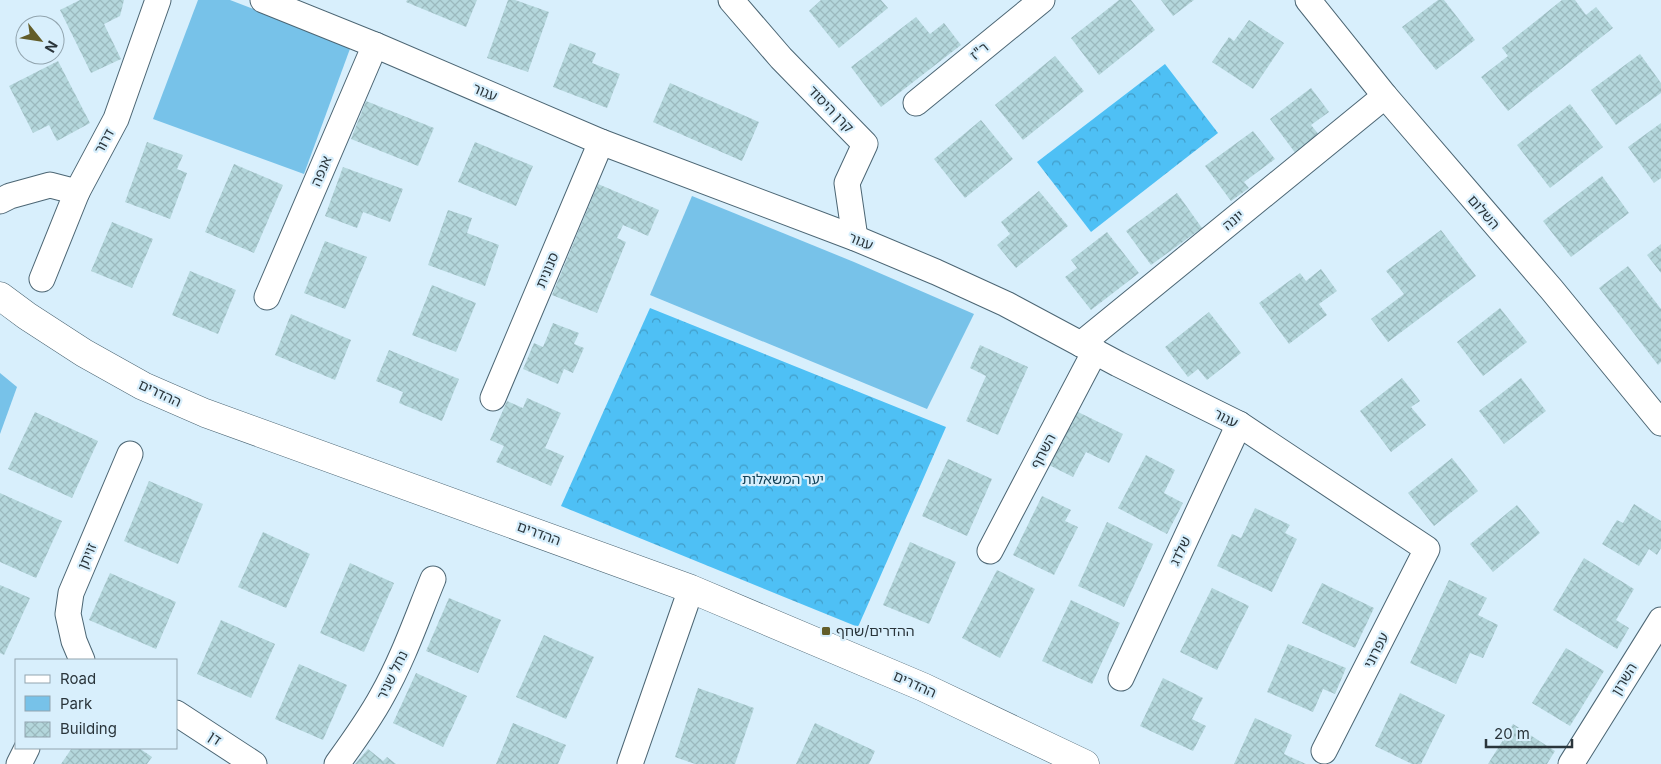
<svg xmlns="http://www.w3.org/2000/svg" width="1661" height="764" viewBox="0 0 1661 764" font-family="Inter,'Noto Sans Hebrew',sans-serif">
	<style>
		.forest { fill: url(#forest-crowns) }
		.green { fill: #77c2e9 }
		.building { fill: url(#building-cross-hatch) }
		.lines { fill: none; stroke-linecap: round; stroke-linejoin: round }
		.minor-casing { stroke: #4c6674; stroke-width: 27 }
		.tertiary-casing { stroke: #4c6674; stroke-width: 29 }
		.minor { stroke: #fff; stroke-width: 25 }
		.tertiary { stroke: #fff; stroke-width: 28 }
		.poi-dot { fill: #625d29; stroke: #d8effc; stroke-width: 2 }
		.labels { text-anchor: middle; stroke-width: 4.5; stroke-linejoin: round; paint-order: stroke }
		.street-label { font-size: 14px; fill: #2a353b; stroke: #d8effc }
		.park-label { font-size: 14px; fill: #114157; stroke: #d8effc }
		.poi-label { font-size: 14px; fill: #2a353b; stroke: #d8effc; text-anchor: start }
	</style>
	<defs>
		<pattern id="forest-crowns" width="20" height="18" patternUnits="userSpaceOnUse" patternTransform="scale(1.25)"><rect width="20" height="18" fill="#4ec0f5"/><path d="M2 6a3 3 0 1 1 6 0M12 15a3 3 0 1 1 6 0" fill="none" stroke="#419dc8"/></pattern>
		<pattern id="building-cross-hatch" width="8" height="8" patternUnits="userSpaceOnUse" patternTransform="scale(1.25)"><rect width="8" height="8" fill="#b4d7dc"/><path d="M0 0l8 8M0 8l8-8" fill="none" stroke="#9bb9be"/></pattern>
	</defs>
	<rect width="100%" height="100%" fill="#d8effc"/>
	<!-- forest -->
	<g class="forest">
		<polygon points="1165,64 1218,133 1091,232 1037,162"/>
		<polygon points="650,308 946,427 858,627 561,506"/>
	</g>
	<!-- green -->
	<g class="green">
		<polygon points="198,0 230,0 351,46 304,174 153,119"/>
		<polygon points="692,196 854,262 974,314 927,409 650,295"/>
		<polygon points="0,373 17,387 0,434"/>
	</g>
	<!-- building -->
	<g class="building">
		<polygon points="80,0 124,0 120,16 104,24 121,59 91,73 60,10"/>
		<polygon points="407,0 477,0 466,27 406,2"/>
		<polygon points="508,0 515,0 549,12 528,72 487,58"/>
		<polygon points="821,0 881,0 888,8 839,48 809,11"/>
		<polygon points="1119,0 1131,0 1155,30 1099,75 1071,38"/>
		<polygon points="1161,0 1194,0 1173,16"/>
		<polygon points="1438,0 1444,0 1475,40 1436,70 1402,27"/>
		<polygon points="1562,0 1575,0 1586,15 1596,7 1613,28 1508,111 1481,77 1508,56 1502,48"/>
		<polygon points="916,17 930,34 944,23 961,45 881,107 851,67"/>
		<polygon points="1249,20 1284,43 1253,89 1212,62 1229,37 1234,41"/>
		<polygon points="570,43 596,53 592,63 620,74 607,108 553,87"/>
		<polygon points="1640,54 1661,83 1661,93 1616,125 1591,90"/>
		<polygon points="1055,56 1084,91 1023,140 995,105"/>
		<polygon points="58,61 90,123 57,141 49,125 33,133 9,86"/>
		<polygon points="670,83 759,122 742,161 653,122"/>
		<polygon points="1311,88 1329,112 1311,125 1320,136 1296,154 1270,119"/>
		<polygon points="366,101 434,128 418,166 351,139"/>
		<polygon points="1570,104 1603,147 1550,188 1517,145"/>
		<polygon points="981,120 1013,159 965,198 934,159"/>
		<polygon points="1661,123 1661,178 1654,183 1628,147"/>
		<polygon points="1253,131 1275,159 1244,182 1249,188 1231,201 1205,166"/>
		<polygon points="147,142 183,155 177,169 187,173 170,219 125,202"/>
		<polygon points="475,142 533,166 516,206 458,182"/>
		<polygon points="234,164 283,185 254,253 205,232"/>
		<polygon points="343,167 403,189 390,222 363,212 357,228 325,216"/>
		<polygon points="1602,176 1629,213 1571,257 1543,221"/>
		<polygon points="598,184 659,210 648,236 623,225 617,238 626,242 597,313 552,295"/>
		<polygon points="1039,191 1068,226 1016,268 997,245 1010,234 1001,222"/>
		<polygon points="1177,193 1202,228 1151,265 1126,231"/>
		<polygon points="448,210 472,218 467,233 499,245 485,286 428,265"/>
		<polygon points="112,222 153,239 132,288 91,271"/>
		<polygon points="1441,230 1476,276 1388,342 1371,319 1404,294 1386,271"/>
		<polygon points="1107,232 1139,273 1091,310 1065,277 1077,268 1071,260"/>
		<polygon points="325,241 367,257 345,309 304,293"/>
		<polygon points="1661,244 1661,273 1647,255"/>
		<polygon points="1628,266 1661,309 1661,362 1658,365 1599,288"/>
		<polygon points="1321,269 1337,291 1319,304 1327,315 1289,344 1259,303 1300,273 1306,281"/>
		<polygon points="190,271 236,290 218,334 172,315"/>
		<polygon points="432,285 476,303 456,352 412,335"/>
		<polygon points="1500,308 1527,342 1483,376 1457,342"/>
		<polygon points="1209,312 1241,353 1207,380 1198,369 1188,377 1165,347"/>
		<polygon points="291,314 351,340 335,380 275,355"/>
		<polygon points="553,323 579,333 574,344 584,348 573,373 564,369 558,384 523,369 534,343 543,347"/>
		<polygon points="980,345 1028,367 998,435 966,421 986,376 970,368"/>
		<polygon points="389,350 459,379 442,421 399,403 403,392 376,381"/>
		<polygon points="1402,378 1420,401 1411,407 1426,425 1391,452 1360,411"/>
		<polygon points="1521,378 1546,411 1504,444 1479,411"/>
		<polygon points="527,398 561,413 545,448 564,456 551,486 496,462 504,446 490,440 507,401 523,408"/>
		<polygon points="1076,411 1123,434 1109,463 1086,452 1073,477 1049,465"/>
		<polygon points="35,412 98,441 72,498 8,469"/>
		<polygon points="1146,455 1175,470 1164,493 1183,503 1167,534 1118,508"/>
		<polygon points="1452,458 1478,491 1434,526 1408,493"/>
		<polygon points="948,459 992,479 967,536 922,516"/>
		<polygon points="149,481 203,504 178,564 124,541"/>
		<polygon points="0,493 62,521 36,578 0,562"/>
		<polygon points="1042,496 1071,510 1065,521 1078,527 1054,575 1013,555"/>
		<polygon points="1634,504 1661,521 1661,548 1657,555 1649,549 1639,566 1602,544 1617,520 1623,523"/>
		<polygon points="1517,505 1540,533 1493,572 1470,544"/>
		<polygon points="1255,508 1290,525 1285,533 1297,539 1272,592 1217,566 1232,534 1241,538"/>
		<polygon points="1107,522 1153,544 1124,607 1078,586"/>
		<polygon points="263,532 310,554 286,608 238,587"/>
		<polygon points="910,542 956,562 929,624 883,605"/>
		<polygon points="1584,558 1634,589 1616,620 1629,628 1617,649 1553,610"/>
		<polygon points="350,563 394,583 364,652 320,633"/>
		<polygon points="997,570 1035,589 1000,658 962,638"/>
		<polygon points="110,573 176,602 156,649 89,620"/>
		<polygon points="1449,580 1487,598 1478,615 1498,625 1483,658 1470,653 1456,684 1410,663"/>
		<polygon points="1322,583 1374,608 1355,648 1302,623"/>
		<polygon points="0,585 30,598 4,655 0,653"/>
		<polygon points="1212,588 1249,606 1217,670 1180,652"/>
		<polygon points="449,598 501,620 478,673 426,651"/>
		<polygon points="1071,600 1120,623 1092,684 1042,661"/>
		<polygon points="221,620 275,644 251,698 197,674"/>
		<polygon points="544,635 594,657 566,719 516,697"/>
		<polygon points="1288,644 1346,668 1335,694 1323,689 1313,712 1267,692"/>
		<polygon points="1566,648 1604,671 1570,726 1532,703"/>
		<polygon points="299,664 347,685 323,740 275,719"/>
		<polygon points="416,673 467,696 443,747 393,723"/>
		<polygon points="1163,678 1203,698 1192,719 1206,726 1193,751 1140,726"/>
		<polygon points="698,688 754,708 735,764 695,764 675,757"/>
		<polygon points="1400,693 1445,715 1421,764 1412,764 1375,746"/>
		<polygon points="1255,718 1292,735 1284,754 1306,764 1234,764"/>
		<polygon points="513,723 566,745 558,764 496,764"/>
		<polygon points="815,723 875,751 869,764 796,764"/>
		<polygon points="1513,724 1555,751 1547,764 1488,764"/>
		<polygon points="72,748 139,748 152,757 147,764 61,764"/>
		<polygon points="368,749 383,761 387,757 396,764 355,764"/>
	</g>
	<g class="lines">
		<defs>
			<g id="minor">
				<polyline points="263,0 375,45 601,142 855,238 936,272 1006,304 1118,364 1239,424 1427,549 1324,751"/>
				<polyline points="731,0 781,58 865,144 847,183 855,238"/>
				<polyline points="1308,0 1385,96 1552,290 1661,423"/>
				<polyline points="916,103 1042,0"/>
				<polyline points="0,201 10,196 50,185 77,192"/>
				<polyline points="42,279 77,192 116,119 158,0"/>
				<polyline points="267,297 375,45"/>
				<polyline points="1081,344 1385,96"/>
				<polyline points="493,398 601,142"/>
				<polyline points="990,551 1095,351"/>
				<polyline points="82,660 74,641 68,614 71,593 130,454"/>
				<polyline points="1121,678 1239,424"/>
				<polyline points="176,713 254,764"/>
				<polyline points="19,764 27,748"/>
				<path d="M 337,764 C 353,742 369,720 382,696 C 403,659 417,618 433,579"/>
				<polyline points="630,764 691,589"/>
				<polyline points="1571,764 1661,620"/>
			</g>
			<polyline id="tertiary" points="0,296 27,316 84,353 143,386 205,413 691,589 923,687 1085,764"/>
		</defs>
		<!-- minor casing -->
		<use href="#minor" class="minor-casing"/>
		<!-- tertiary casing -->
		<use href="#tertiary" class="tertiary-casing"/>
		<!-- minor -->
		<use href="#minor" class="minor"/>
		<!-- tertiary -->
		<use href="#tertiary" class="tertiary"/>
	</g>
	<!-- markers -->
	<rect class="poi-dot" x="821" y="626" width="10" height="10" rx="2.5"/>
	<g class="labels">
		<!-- street labels -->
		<g class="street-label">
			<text transform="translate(979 51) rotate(-39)" y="5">ר"ז</text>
			<text transform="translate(485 92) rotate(23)" y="5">עגור</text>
			<text transform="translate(831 109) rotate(46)" y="5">קרן היסוד</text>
			<text transform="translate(104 141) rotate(-62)" y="5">דרור</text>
			<text transform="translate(321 171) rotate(-67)" y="5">אנפה</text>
			<text transform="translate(1484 212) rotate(49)" y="5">השלום</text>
			<text transform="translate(1233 220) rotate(-39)" y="5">יונה</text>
			<text transform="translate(861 241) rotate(22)" y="5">עגור</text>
			<text transform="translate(547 270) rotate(-67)" y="5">סנונית</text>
			<text transform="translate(160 393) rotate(25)" y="5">ההדרים</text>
			<text transform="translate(1226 418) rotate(27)" y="5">עגור</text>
			<text transform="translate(1043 451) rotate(-62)" y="5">השחף</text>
			<text transform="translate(539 533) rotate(20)" y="5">ההדרים</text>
			<text transform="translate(1180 551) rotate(-65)" y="5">שלדג</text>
			<text transform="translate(87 556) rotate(-67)" y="5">זויתן</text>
			<text transform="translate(1376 650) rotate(-63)" y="5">עפרוני</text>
			<text transform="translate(392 675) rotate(-64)" y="5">נחל שניר</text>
			<text transform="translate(1624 679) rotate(-58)" y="5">השרון</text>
			<text transform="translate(915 684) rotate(24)" y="5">ההדרים</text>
			<text transform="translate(215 738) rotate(33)" y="5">דן</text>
		</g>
		<!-- park labels -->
		<g class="park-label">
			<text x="783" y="484">יער המשאלות</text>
		</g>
		<!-- poi labels -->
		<g class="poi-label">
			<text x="836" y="636">ההדרים/שחף</text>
		</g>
	</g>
	<!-- legend -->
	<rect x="15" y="659" width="162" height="90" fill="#d8effc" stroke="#92a5af"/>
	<rect x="25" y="675" width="25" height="8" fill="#ffffff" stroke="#92a5af"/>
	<text x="60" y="684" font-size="15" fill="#2a353b">Road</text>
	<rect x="25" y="696" width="25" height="15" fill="#77c2e9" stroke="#92a5af"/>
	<text x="60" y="709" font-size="15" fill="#2a353b">Park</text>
	<rect x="25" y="722" width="25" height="15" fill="url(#building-cross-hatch)" stroke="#92a5af"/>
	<text x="60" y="734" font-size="15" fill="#2a353b">Building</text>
	<!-- north arrow -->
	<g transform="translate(40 40) rotate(120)"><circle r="24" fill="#d8effc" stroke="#92a5af"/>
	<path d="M0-4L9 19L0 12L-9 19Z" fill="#625d29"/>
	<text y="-8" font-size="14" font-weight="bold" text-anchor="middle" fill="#2a353b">N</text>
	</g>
	<!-- scale -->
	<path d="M1486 739v8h86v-8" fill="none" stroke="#2a353b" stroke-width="2.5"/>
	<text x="1494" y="739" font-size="15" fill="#2a353b" stroke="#d8effc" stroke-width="4" paint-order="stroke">20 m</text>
</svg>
